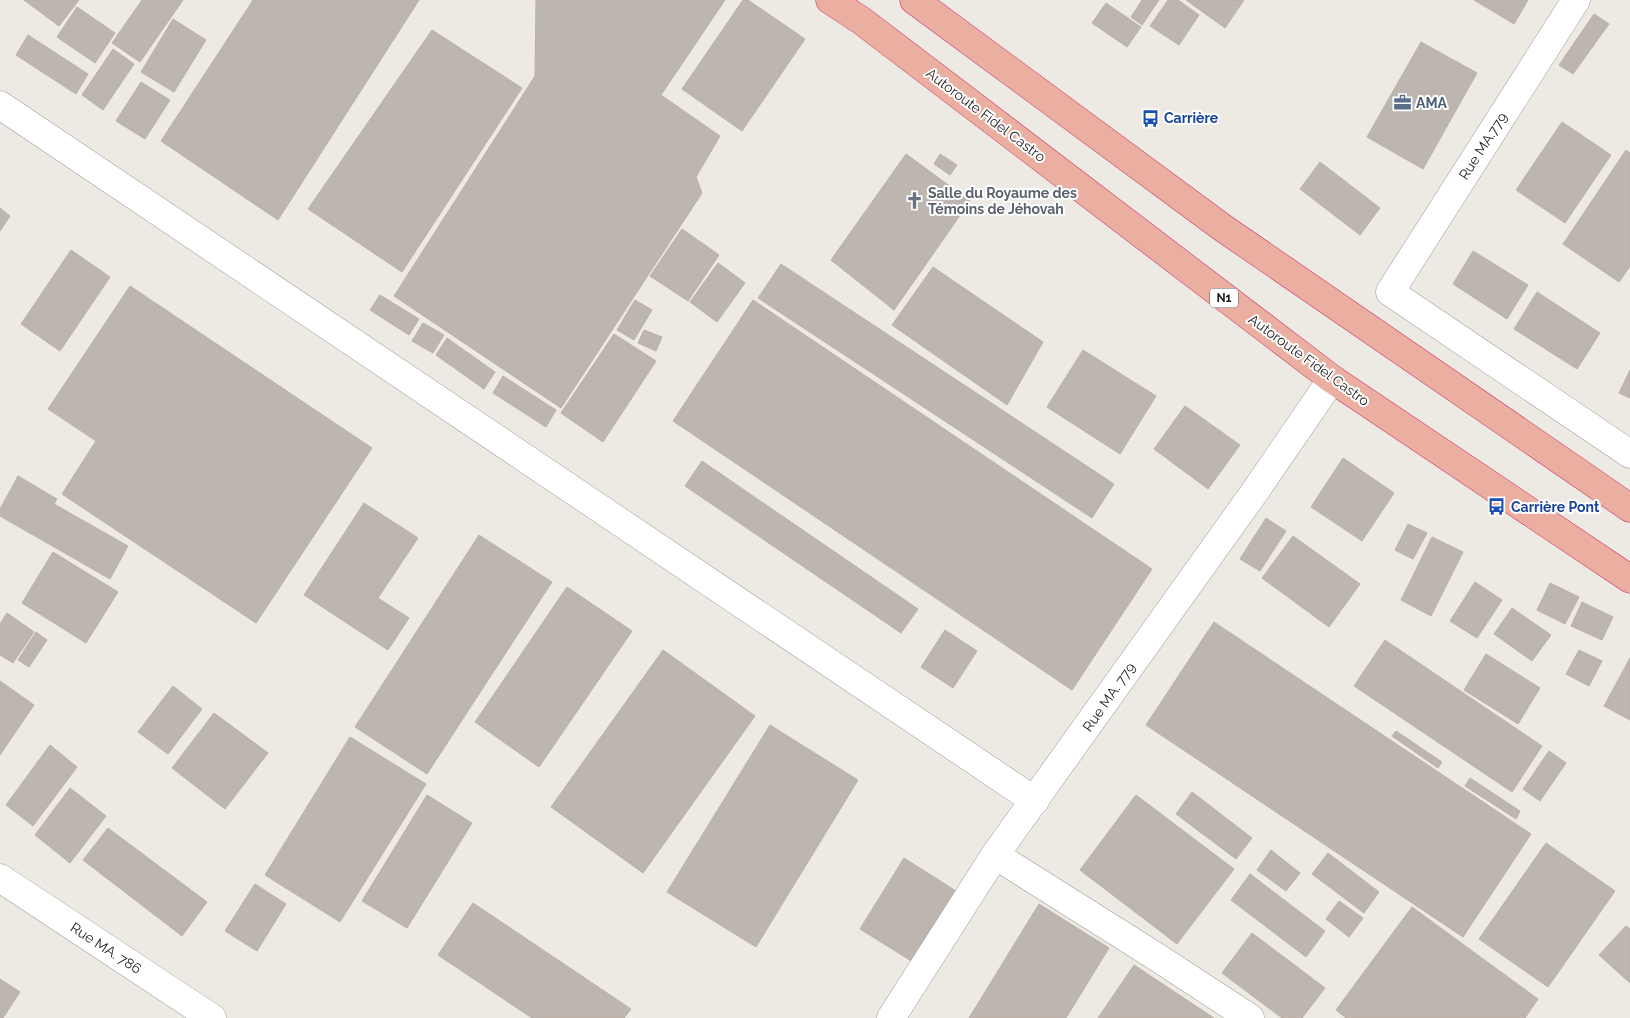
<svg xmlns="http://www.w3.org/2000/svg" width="1630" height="1018" viewBox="0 0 1630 1018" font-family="Raleway,sans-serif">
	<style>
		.building { fill: #bdb5b0; stroke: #bdb0a6 }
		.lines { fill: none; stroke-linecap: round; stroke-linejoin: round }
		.minor-casing { stroke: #a0a0a0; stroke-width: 29 }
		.trunk-casing { stroke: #ca3166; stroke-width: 29 }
		.minor { stroke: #fff; stroke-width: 28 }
		.trunk { stroke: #eaafa0; stroke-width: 28 }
		.labels { text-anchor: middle; stroke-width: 4; stroke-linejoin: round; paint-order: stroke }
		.shield { fill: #fff; stroke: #606060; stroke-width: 1 }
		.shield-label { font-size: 12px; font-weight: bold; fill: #1c1c1c }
		.service-label { font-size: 14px; font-weight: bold; fill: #4e5e75; stroke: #fff; text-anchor: start }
		.street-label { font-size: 14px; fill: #1c1c1c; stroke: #fff }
		.transit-label { font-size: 14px; font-weight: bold; fill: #164399; stroke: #fff; text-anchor: start }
		.worship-label { font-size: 14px; font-weight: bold; fill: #5b616d; stroke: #fff; text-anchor: start }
	</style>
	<rect width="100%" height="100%" fill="#ede9e3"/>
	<!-- building -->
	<g class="building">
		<polygon points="24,0 79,0 59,26"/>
		<polygon points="142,0 183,0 140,62 112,43"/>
		<polygon points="253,0 419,0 278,220 161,141"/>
		<polygon points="536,0 725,0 661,95 720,136 696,177 702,193 561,408 394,296 535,76"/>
		<polygon points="743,0 748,0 805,39 742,131 682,89"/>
		<polygon points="1142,0 1159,0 1142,25 1131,17"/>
		<polygon points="1168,0 1178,0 1199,15 1179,45 1150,26"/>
		<polygon points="1186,0 1244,0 1225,28"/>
		<polygon points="1474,0 1528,0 1514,24"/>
		<polygon points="1106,3 1141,27 1127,47 1092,23"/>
		<polygon points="77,7 115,33 95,63 57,37"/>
		<polygon points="1594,14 1609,24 1573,74 1559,65"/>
		<polygon points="173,19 206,40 174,92 141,72"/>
		<polygon points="432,30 522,88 402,272 308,209"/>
		<polygon points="28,35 88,74 76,94 16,55"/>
		<polygon points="1421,42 1477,73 1423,169 1367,137"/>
		<polygon points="113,49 134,64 103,110 82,95"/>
		<polygon points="141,82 170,100 145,139 116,121"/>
		<polygon points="1562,122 1611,155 1565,223 1516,190"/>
		<polygon points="1626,150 1630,153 1630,266 1619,282 1563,244"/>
		<polygon points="906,154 970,201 894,310 831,260"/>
		<polygon points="940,154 957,165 950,175 934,164"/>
		<polygon points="1320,162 1380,208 1360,235 1300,189"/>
		<polygon points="0,208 10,216 0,231"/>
		<polygon points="682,229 719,255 688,301 650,276"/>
		<polygon points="71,250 110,277 60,351 21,324"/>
		<polygon points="1473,251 1528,285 1507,319 1453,284"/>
		<polygon points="718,263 745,283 717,322 690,302"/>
		<polygon points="781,264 1114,484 1092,518 758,298"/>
		<polygon points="933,267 1043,342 1007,405 892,325"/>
		<polygon points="130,286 372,448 256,623 62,494 96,441 48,409"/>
		<polygon points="1537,292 1600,333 1577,369 1514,329"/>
		<polygon points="380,295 419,319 409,335 370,310"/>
		<polygon points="635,300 652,310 634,340 617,330"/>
		<polygon points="753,300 1152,569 1072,690 673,421"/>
		<polygon points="423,323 444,335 433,353 412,341"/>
		<polygon points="644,330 662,337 656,351 638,343"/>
		<polygon points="614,334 656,361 603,442 561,413"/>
		<polygon points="447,338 495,372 484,389 436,355"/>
		<polygon points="1083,350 1156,396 1120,454 1047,407"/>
		<polygon points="1630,370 1630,398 1619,393"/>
		<polygon points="503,376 556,410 546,427 493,393"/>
		<polygon points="1185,406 1240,445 1208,489 1154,449"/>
		<polygon points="1343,458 1394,493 1362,541 1311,507"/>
		<polygon points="702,461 918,609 901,633 685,486"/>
		<polygon points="18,476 57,499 54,504 128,546 110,579 0,516 0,509"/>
		<polygon points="364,503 418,538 378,598 409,618 388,650 304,595"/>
		<polygon points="1266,518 1286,531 1260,571 1240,559"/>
		<polygon points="1408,524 1427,533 1413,559 1395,550"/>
		<polygon points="479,535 552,582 427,774 355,727"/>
		<polygon points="1293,536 1360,584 1329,627 1262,578"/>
		<polygon points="1432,537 1463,552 1431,616 1401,600"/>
		<polygon points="53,552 118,592 86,643 22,603"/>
		<polygon points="1475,582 1502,600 1477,638 1450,621"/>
		<polygon points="1550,583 1579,597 1565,624 1537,610"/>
		<polygon points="567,587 632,631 539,767 475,722"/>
		<polygon points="1582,602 1613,617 1602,640 1571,626"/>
		<polygon points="1512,608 1551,635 1532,661 1494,634"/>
		<polygon points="7,613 34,632 13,663 0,655 0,624"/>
		<polygon points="1214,622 1531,834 1463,937 1146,725"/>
		<polygon points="945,630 977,651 953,688 921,667"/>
		<polygon points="36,632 47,640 29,667 18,660"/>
		<polygon points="1385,640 1542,746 1512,792 1354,686"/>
		<polygon points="663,650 755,716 643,873 551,807"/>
		<polygon points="1579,650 1602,661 1589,686 1566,674"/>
		<polygon points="1486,654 1540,688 1518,724 1464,690"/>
		<polygon points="1630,658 1630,720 1604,706"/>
		<polygon points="0,681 34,705 0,755"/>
		<polygon points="173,686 202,709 168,754 138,732"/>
		<polygon points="214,713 268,753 225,809 172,768"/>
		<polygon points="770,725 858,780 756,947 667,892"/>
		<polygon points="1396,731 1442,762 1438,768 1392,736"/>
		<polygon points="350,737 426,784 340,922 265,875"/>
		<polygon points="50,745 77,767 33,826 6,805"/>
		<polygon points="1549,751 1566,763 1540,801 1523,789"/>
		<polygon points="1470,778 1520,811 1516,819 1465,786"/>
		<polygon points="70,788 106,816 70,863 35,835"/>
		<polygon points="1192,792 1252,838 1236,859 1176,814"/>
		<polygon points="427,795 472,823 407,928 362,901"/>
		<polygon points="1136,795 1234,869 1177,944 1080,870"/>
		<polygon points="108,828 207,902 182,936 83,860"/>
		<polygon points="1546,843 1615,891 1548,987 1479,939"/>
		<polygon points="1271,850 1300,873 1286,891 1257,870"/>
		<polygon points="1328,853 1379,892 1364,913 1312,874"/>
		<polygon points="904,858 956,891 913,962 860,929"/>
		<polygon points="1250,874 1325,931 1306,957 1231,900"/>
		<polygon points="255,884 286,904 257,951 225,931"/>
		<polygon points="1339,901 1363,918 1349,937 1326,919"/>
		<polygon points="473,903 631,1009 624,1018 532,1018 438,955"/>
		<polygon points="1039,904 1109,948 1066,1018 969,1018"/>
		<polygon points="1412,907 1538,999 1525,1018 1346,1018 1336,1010"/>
		<polygon points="1626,926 1630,929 1630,983 1599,955"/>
		<polygon points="1252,933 1325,988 1302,1018 1282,1018 1222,973"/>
		<polygon points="1134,965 1214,1018 1098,1018"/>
		<polygon points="0,979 20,992 3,1018 0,1018"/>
	</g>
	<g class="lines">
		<defs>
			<g id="minor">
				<polyline points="1576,0 1390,292 1630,454"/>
				<polyline points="0,105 1035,801"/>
				<polyline points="995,855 1152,954 1250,1018"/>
				<polyline points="0,878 212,1018"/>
				<polyline points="891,1018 995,855 1256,490 1332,379"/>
			</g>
			<g id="trunk">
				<polyline points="830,0 862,21 1332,379 1630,579"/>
				<polyline points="914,0 1223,228 1630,508"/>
			</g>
		</defs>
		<!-- minor casing -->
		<use href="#minor" class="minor-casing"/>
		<!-- trunk casing -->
		<use href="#trunk" class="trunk-casing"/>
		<!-- minor -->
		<use href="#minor" class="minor"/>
		<!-- trunk -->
		<use href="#trunk" class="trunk"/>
	</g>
	<!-- icons -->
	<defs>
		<symbol id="office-bare" viewBox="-9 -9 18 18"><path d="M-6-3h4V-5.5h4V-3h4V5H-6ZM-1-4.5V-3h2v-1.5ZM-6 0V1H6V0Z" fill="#5c6f8a" stroke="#fff" stroke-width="2.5" paint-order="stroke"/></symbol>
		<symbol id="bus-bare" viewBox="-9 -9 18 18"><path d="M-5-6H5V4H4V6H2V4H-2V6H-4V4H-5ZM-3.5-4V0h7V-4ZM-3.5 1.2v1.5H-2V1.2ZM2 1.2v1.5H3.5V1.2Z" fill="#1a4fb4" stroke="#fff" stroke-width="2.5" paint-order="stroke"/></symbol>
		<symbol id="church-bare" viewBox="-9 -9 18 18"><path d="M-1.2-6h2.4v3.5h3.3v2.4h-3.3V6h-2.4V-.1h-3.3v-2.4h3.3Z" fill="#6b7280" stroke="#fff" stroke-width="2.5" paint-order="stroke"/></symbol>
	</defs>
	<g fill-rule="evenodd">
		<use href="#office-bare" x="1390" y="90" width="25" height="25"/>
		<use href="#bus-bare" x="1138" y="106" width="25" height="25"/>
		<use href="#church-bare" x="902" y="188" width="25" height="25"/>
		<use href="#bus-bare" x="1484" y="494" width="25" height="25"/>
	</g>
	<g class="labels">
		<!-- shield labels -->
		<rect class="shield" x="1210" y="288.5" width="28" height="19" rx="4"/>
		<g class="shield-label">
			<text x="1224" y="302">N1</text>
		</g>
		<!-- service labels -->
		<g class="service-label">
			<text x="1416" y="108">AMA</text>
		</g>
		<!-- street labels -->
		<g class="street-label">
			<text transform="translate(986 115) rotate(37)" y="5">Autoroute Fidel Castro</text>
			<text transform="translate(1483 146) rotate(-57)" y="5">Rue MA.779</text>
			<text transform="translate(1309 360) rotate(36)" y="5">Autoroute Fidel Castro</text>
			<text transform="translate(1109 697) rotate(-55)" y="5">Rue MA. 779</text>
			<text transform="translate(106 948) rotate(33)" y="5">Rue MA. 786</text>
		</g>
		<!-- transit labels -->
		<g class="transit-label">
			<text x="1164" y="123">Carrière</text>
			<text x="1511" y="512">Carrière Pont</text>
		</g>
		<!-- worship labels -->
		<g class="worship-label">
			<text x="928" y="198">Salle du Royaume des<tspan x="928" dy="16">Témoins de Jéhovah</tspan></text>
		</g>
	</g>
</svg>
